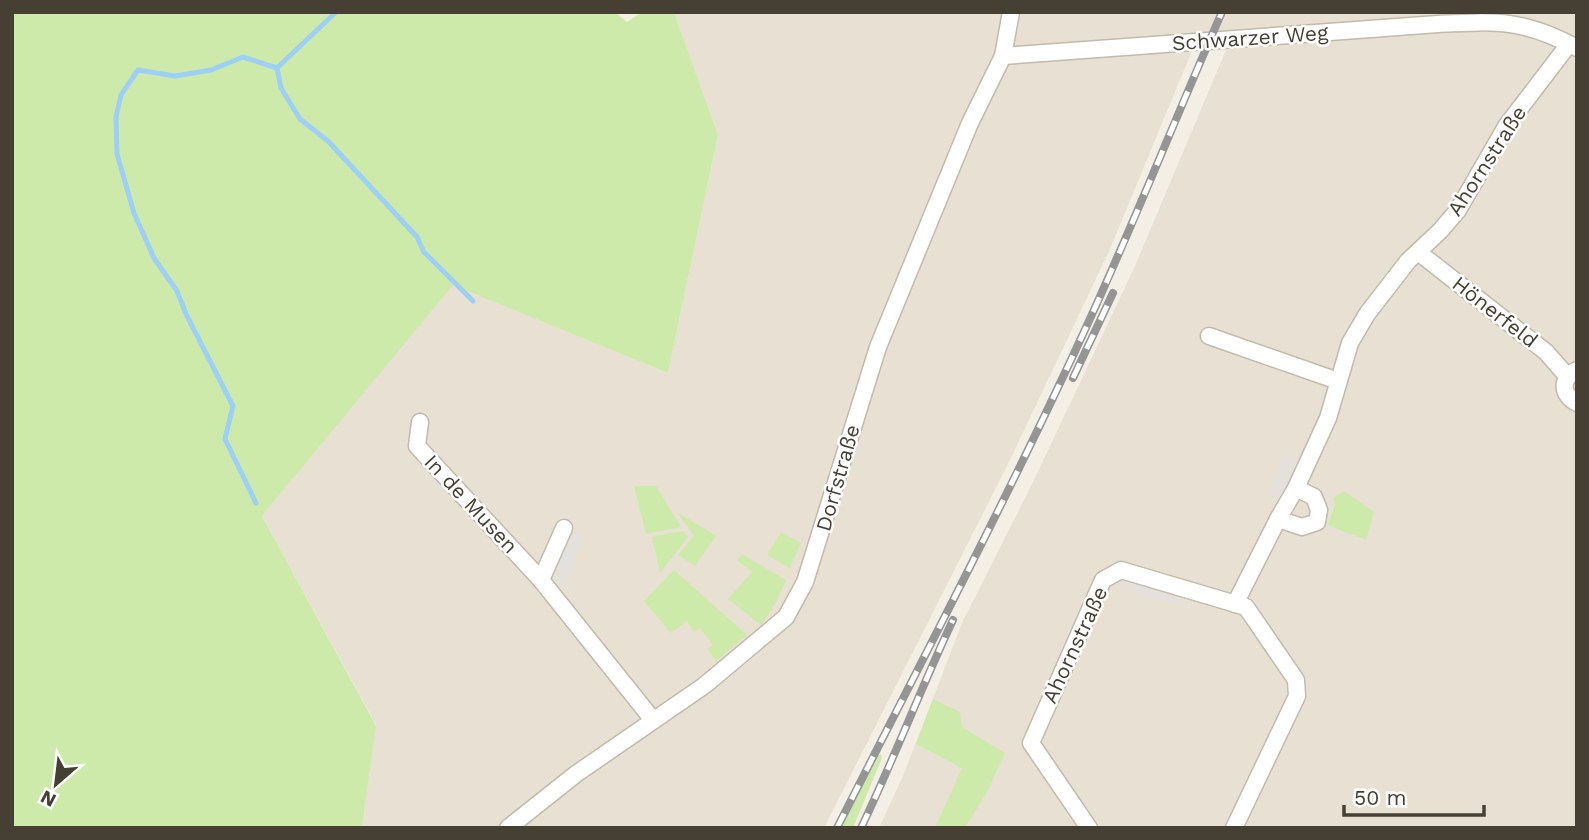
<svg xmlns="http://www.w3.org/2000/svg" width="1589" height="840" viewBox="0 0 1589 840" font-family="'Work Sans',sans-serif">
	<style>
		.residential { fill: #e8e1d3 }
		.green { fill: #cdeaab }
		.parking { fill: #e4e1dd }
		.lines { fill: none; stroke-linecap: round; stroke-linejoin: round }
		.stream { stroke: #9dd0f4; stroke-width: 5 }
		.minor-casing { stroke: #c2baaa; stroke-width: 19 }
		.minor { stroke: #fff; stroke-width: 16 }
		.rail-casing { stroke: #959595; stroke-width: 8 }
		.rail { stroke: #fff; stroke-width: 5; stroke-dasharray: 16; stroke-linecap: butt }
		.labels { text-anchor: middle; stroke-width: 5; stroke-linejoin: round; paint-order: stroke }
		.street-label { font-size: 21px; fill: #463f34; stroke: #fff }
	</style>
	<rect width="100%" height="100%" fill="#f3efe5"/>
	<!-- residential -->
	<polygon class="residential" points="674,12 1577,12 1577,828 879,828 903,776 962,623 1034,480 1135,266 1226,50 1192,51 1110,249 1067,340 1007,466 824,828 362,828 376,725 262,516 453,284 668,373 718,135"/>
	<!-- green -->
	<g class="green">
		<polygon points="12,12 615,12 627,22 642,12 674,12 718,135 668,373 453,285 262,516 376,726 362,828 12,828"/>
		<polygon points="634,486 656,486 681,527 646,534"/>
		<polygon points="1344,491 1374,512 1366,540 1328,525 1335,504 1333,498"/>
		<polygon points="677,512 716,536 695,566 678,555 694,536"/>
		<polygon points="683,531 688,537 660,573 652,537"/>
		<polygon points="781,532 801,543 790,568 767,555"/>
		<polygon points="742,554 786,580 777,601 761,625 728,599 752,572 737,560"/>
		<polygon points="674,570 747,635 716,661 707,649 713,645 700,628 694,632 687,621 671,633 644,601"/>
		<polygon points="933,699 960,712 962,727 1005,753 987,792 965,828 935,828 962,768 916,744"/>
		<polygon points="881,754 882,758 853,828 840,828 877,756"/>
	</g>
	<!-- parking -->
	<g class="parking">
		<polygon points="1283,455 1297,460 1283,499 1270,494"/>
		<polygon points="571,529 584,534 566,586 553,581"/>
		<polygon points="1137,580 1190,596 1175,605 1116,588"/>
	</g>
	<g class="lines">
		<!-- stream -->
		<g class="stream">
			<polyline points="277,68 281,88 300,119 328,141 417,237 424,252 473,301"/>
			<polyline points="256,503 225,439 233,406 187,316 177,291 154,258 134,213 117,154 116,117 121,95 138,70 175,76 211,70 243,57 277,68 336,12"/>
		</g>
		<defs>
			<g id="minor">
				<path d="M 1003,56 L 1438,24 C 1496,21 1524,19 1577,48"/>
				<polyline points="1418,252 1546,352 1567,376"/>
				<polyline points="1209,336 1338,381"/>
				<path d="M 1577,370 C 1560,378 1561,395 1577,403"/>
				<polyline points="420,422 417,446 541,580 653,720"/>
				<polyline points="1296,488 1314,497 1319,510 1317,522 1302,527 1278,519 1296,488 1328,418 1350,343 1367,314 1408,261 1440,231 1458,210 1507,125 1569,44"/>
				<polyline points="541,580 564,528"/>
				<polyline points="1235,604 1278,519"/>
				<polyline points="508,828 576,774 705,685 786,617 805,582 878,347 970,123 1003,56 1011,12"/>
				<polyline points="1089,828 1031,743 1103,580 1121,570 1246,607 1296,680 1297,696 1234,828"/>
			</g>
		</defs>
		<!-- minor casing -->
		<use href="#minor" class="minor-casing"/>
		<!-- minor -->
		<use href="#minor" class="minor"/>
		<defs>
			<g id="rail">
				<polyline points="1073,378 1113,293"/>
				<path d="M 837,828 C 920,664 1006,501 1083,334 C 1132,228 1175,119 1222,12"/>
				<path d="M 861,828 C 894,759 921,688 953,620"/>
			</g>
		</defs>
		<!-- rail casing -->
		<use href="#rail" class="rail-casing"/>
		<!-- rail -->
		<use href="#rail" class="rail"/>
	</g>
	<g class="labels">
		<!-- street labels -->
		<g class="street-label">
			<text transform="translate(1250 38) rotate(-4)" y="7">Schwarzer Weg</text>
			<text transform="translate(1487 161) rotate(-57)" y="7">Ahornstraße</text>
			<text transform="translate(1495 312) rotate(38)" y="7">Hönerfeld</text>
			<text transform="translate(838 478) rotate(-74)" y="7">Dorfstraße</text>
			<text transform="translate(471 504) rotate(47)" y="7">In de Musen</text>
			<text transform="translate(1075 645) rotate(-65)" y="7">Ahornstraße</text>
		</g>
	</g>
	<!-- border -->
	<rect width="1589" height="840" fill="none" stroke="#463f34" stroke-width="28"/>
	<!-- north arrow -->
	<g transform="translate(56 784) rotate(208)" stroke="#ffffff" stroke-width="5" paint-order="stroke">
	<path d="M0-5L12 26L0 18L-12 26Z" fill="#463f34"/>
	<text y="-10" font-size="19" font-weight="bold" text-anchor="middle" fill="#463f34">N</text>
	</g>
	<!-- scale -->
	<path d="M1344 805v10h140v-10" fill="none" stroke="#463f34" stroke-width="3.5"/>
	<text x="1354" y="805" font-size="21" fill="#463f34" stroke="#ffffff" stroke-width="5" paint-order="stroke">50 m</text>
</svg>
